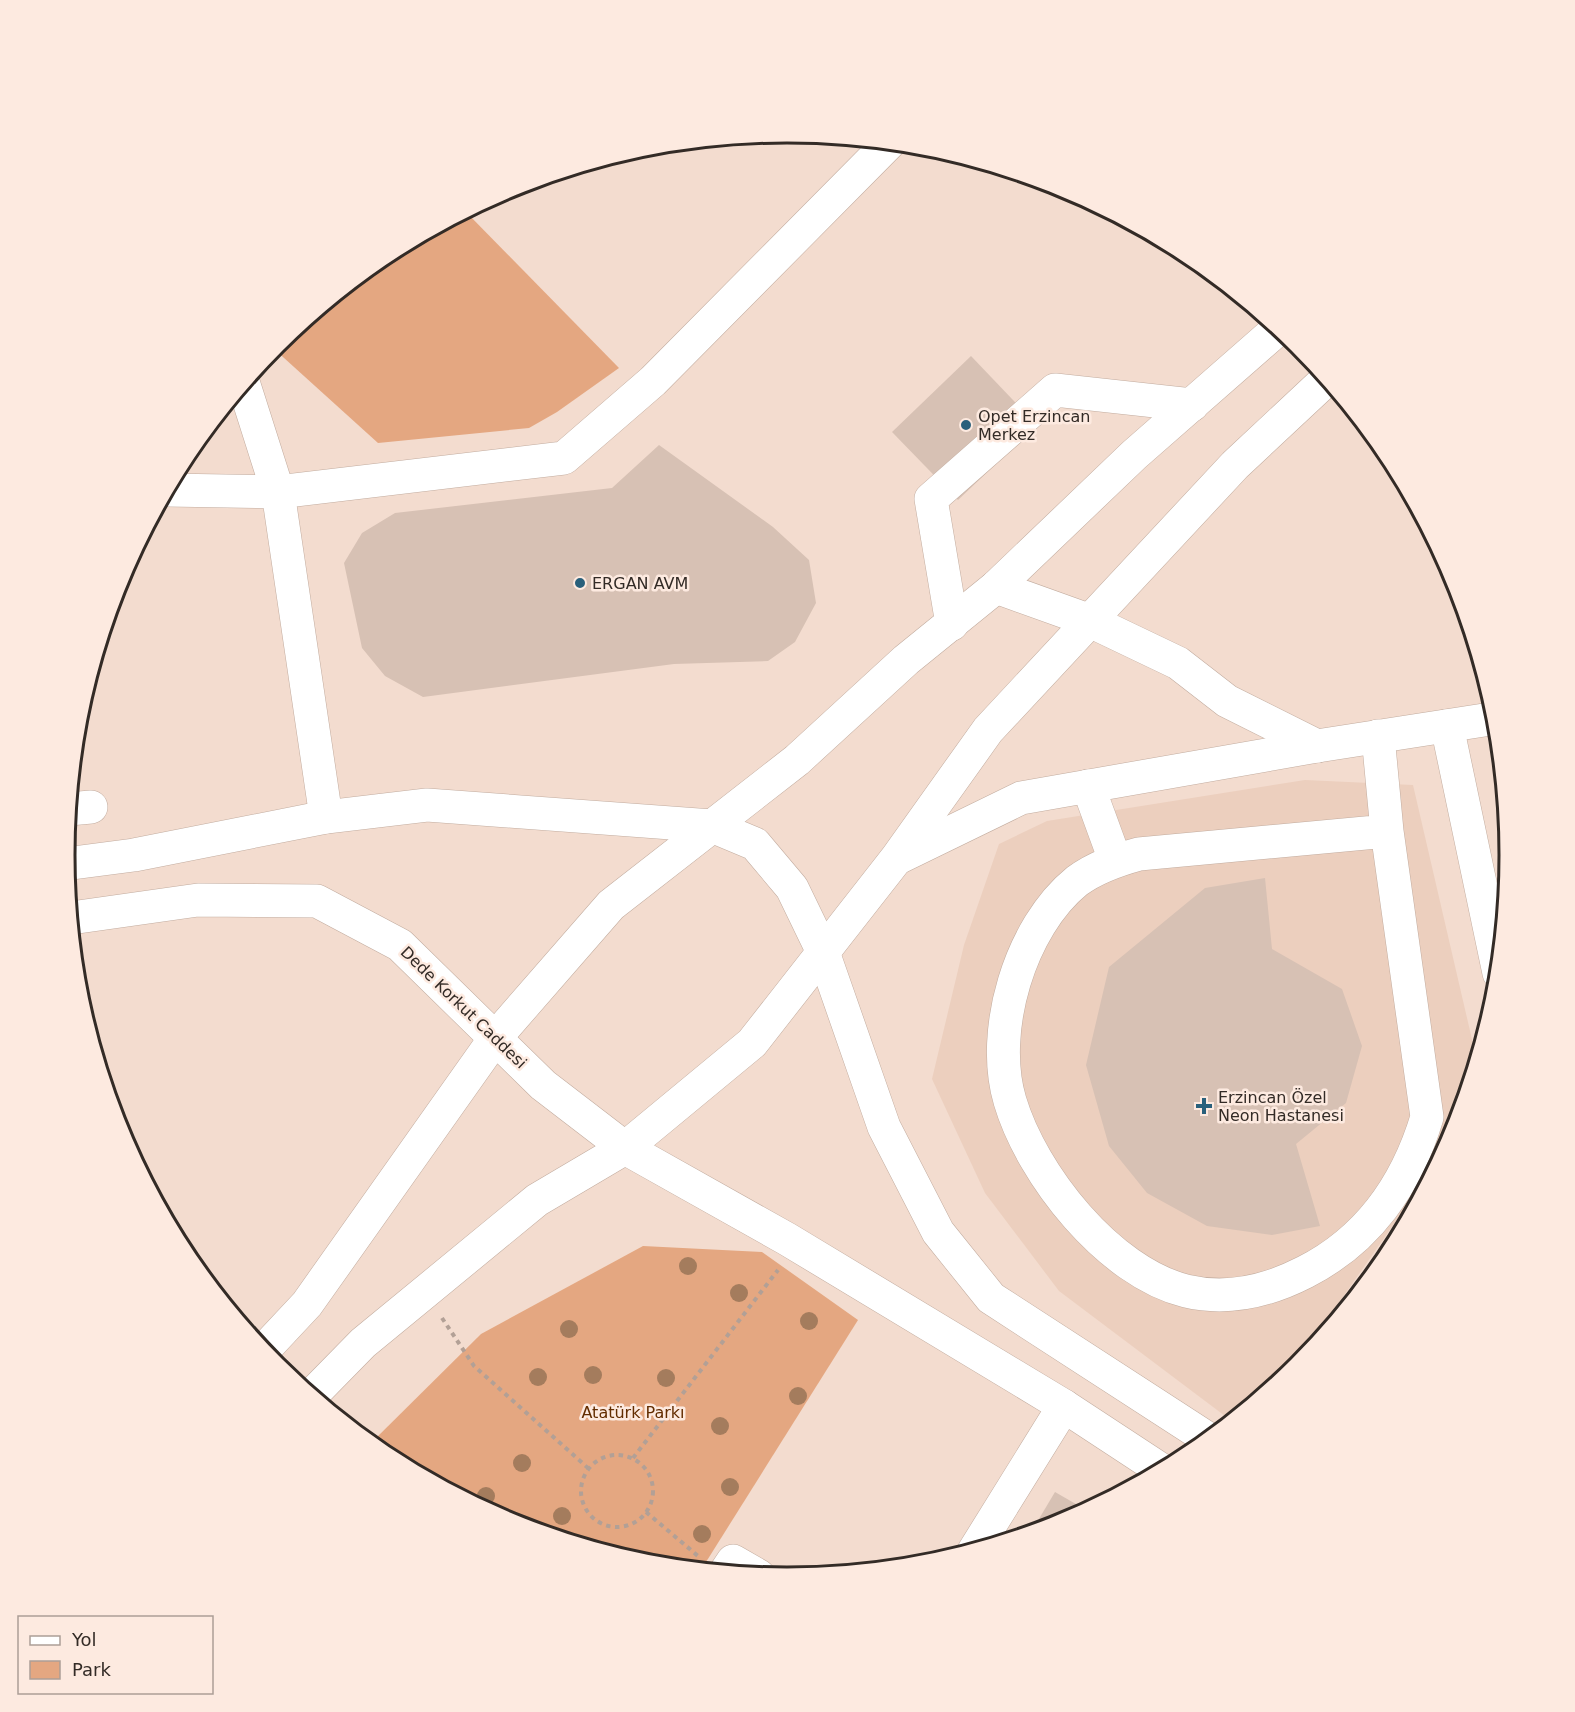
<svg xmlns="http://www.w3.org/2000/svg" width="1575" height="1712" viewBox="0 0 1575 1712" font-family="'DejaVu Sans',sans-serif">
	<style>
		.built { fill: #eccfbe }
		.green { fill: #e4a781 }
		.building { fill: #d7c1b4 }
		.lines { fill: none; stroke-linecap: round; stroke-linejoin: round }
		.minor-casing { stroke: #c2ac9f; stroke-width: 34 }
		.major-casing { stroke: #c2ac9f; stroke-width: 34 }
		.path { stroke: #b2a096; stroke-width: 4; stroke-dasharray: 4.5 4.5; stroke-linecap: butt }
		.minor { stroke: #fff; stroke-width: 33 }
		.major { stroke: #fff; stroke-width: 33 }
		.tree { fill: #a47c5d }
		.poi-dot { fill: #29607b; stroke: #fdeae0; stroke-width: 2 }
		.labels { text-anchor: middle; stroke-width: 5; stroke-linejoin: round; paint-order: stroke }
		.poi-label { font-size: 16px; fill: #332b26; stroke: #fdeae0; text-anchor: start }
		.street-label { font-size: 16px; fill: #332b26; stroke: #fdeae0 }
		.park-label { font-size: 16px; fill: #632d00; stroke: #fdeae0 }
		.rim { fill: none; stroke: #332b26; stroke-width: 3 }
	</style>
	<rect width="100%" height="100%" fill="#f3dccf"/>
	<!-- built -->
	<polygon class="built" points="1305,780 1413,785 1477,1061 1455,1133 1447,1148 1287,1377 1233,1422 1059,1291 985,1193 932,1079 964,945 999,844 1047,821"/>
	<!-- green -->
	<g class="green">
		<polygon points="466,212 619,368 557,412 529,428 378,443 273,348 386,255"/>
		<polygon points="643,1246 762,1252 858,1320 701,1570 646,1565 511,1524 386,1457 370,1444 481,1334"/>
	</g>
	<!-- building -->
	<g class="building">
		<polygon points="971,356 1037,425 958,500 892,432"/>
		<polygon points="659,445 773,527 809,560 816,603 795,642 768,661 674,664 423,697 385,676 362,648 344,563 362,533 395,513 612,488"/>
		<polygon points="1265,878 1272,949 1342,989 1362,1046 1346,1103 1296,1144 1320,1226 1272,1235 1207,1226 1147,1193 1109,1146 1086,1065 1109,967 1205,888"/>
		<polygon points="1055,1492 1088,1511 1064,1524 1030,1534"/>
	</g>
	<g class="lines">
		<defs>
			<g id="minor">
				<polyline points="244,385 278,492 326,817"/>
				<polyline points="167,490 278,492 564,458 653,381 889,143"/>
				<polyline points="952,624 931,499 1055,390 1192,405"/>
				<polyline points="1447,726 1499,973"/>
				<path d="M 1378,736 L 1387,831 L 1427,1117 C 1407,1184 1368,1240 1305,1272 C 1268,1291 1228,1301 1186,1291 C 1109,1272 1032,1175 1010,1101 C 989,1031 1020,927 1077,881 C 1096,867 1117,860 1139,854 L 1387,831"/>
				<polyline points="1088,786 1115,860"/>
				<polyline points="69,809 91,807"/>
				<polyline points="974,1551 1064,1406"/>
				<polyline points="725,1573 733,1561 759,1576"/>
			</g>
			<g id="major">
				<polyline points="996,587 1088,620 1178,663 1227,701 1317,746"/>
				<polyline points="900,857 1021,798 1317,746 1497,718"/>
				<polyline points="65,864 134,855 326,817 427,805 712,826 755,844 792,888 823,952 884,1127 938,1232 991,1298 1210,1440"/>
				<polyline points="71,918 198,900 317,901 400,945 543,1085 625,1148 787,1239 1064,1406 1163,1471"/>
				<polyline points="263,1351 307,1304 496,1037 611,905 797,760 906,660 996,587 1134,455 1279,328"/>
				<polyline points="311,1396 363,1343 537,1200 625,1148 752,1043 896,859 988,730 1235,465 1327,379"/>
			</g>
		</defs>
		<!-- minor casing -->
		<use href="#minor" class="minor-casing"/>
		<!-- major casing -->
		<use href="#major" class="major-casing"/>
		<!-- path -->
		<g class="path">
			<polyline points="442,1318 474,1366 589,1469"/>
			<circle cx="617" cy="1491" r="36"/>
			<polyline points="633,1458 778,1270"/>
			<polyline points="646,1512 698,1556"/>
		</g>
		<!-- minor -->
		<use href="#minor" class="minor"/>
		<!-- major -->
		<use href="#major" class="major"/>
	</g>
	<!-- trees -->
	<g class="tree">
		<circle cx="688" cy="1266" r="9"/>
		<circle cx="739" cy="1293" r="9"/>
		<circle cx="809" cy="1321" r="9"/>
		<circle cx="569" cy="1329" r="9"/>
		<circle cx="593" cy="1375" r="9"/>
		<circle cx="538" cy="1377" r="9"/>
		<circle cx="666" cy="1378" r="9"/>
		<circle cx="798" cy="1396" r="9"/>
		<circle cx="720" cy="1426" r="9"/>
		<circle cx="522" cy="1463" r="9"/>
		<circle cx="730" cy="1487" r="9"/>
		<circle cx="486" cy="1496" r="9"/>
		<circle cx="562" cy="1516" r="9"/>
		<circle cx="702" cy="1534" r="9"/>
	</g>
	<!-- markers -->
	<g class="poi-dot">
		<circle cx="966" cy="425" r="6"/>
		<circle cx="580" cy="583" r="6"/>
		<path d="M1201 1097h6v6h6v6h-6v6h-6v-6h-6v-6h6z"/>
	</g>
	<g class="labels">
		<!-- poi labels -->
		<g class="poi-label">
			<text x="978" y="422">Opet Erzincan<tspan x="978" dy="18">Merkez</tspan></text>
			<text x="592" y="589">ERGAN AVM</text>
			<text x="1218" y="1103">Erzincan Özel<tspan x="1218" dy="18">Neon Hastanesi</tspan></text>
		</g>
		<!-- street labels -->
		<g class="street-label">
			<text transform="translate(464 1007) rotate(44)" y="6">Dede Korkut Caddesi</text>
		</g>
		<!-- park labels -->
		<g class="park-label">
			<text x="633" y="1418">Atatürk Parkı</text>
		</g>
	</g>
	<!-- crop -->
	<path d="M0 0H1575V1712H0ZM75 855a712 712 0 1 1 1424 0a712 712 0 1 1-1424 0Z" fill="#fdeae0" fill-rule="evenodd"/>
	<path class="rim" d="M75 855a712 712 0 1 1 1424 0a712 712 0 1 1-1424 0Z"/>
	<!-- legend -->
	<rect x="18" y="1616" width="195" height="78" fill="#fdeae0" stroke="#ac9e96" stroke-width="1.5"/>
	<rect x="30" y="1636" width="30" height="9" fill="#ffffff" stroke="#ac9e96" stroke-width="1.5"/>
	<text x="72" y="1646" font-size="18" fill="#332b26">Yol</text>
	<rect x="30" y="1661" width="30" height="18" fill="#e4a781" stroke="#ac9e96" stroke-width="1.5"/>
	<text x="72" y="1676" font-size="18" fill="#332b26">Park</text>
</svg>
